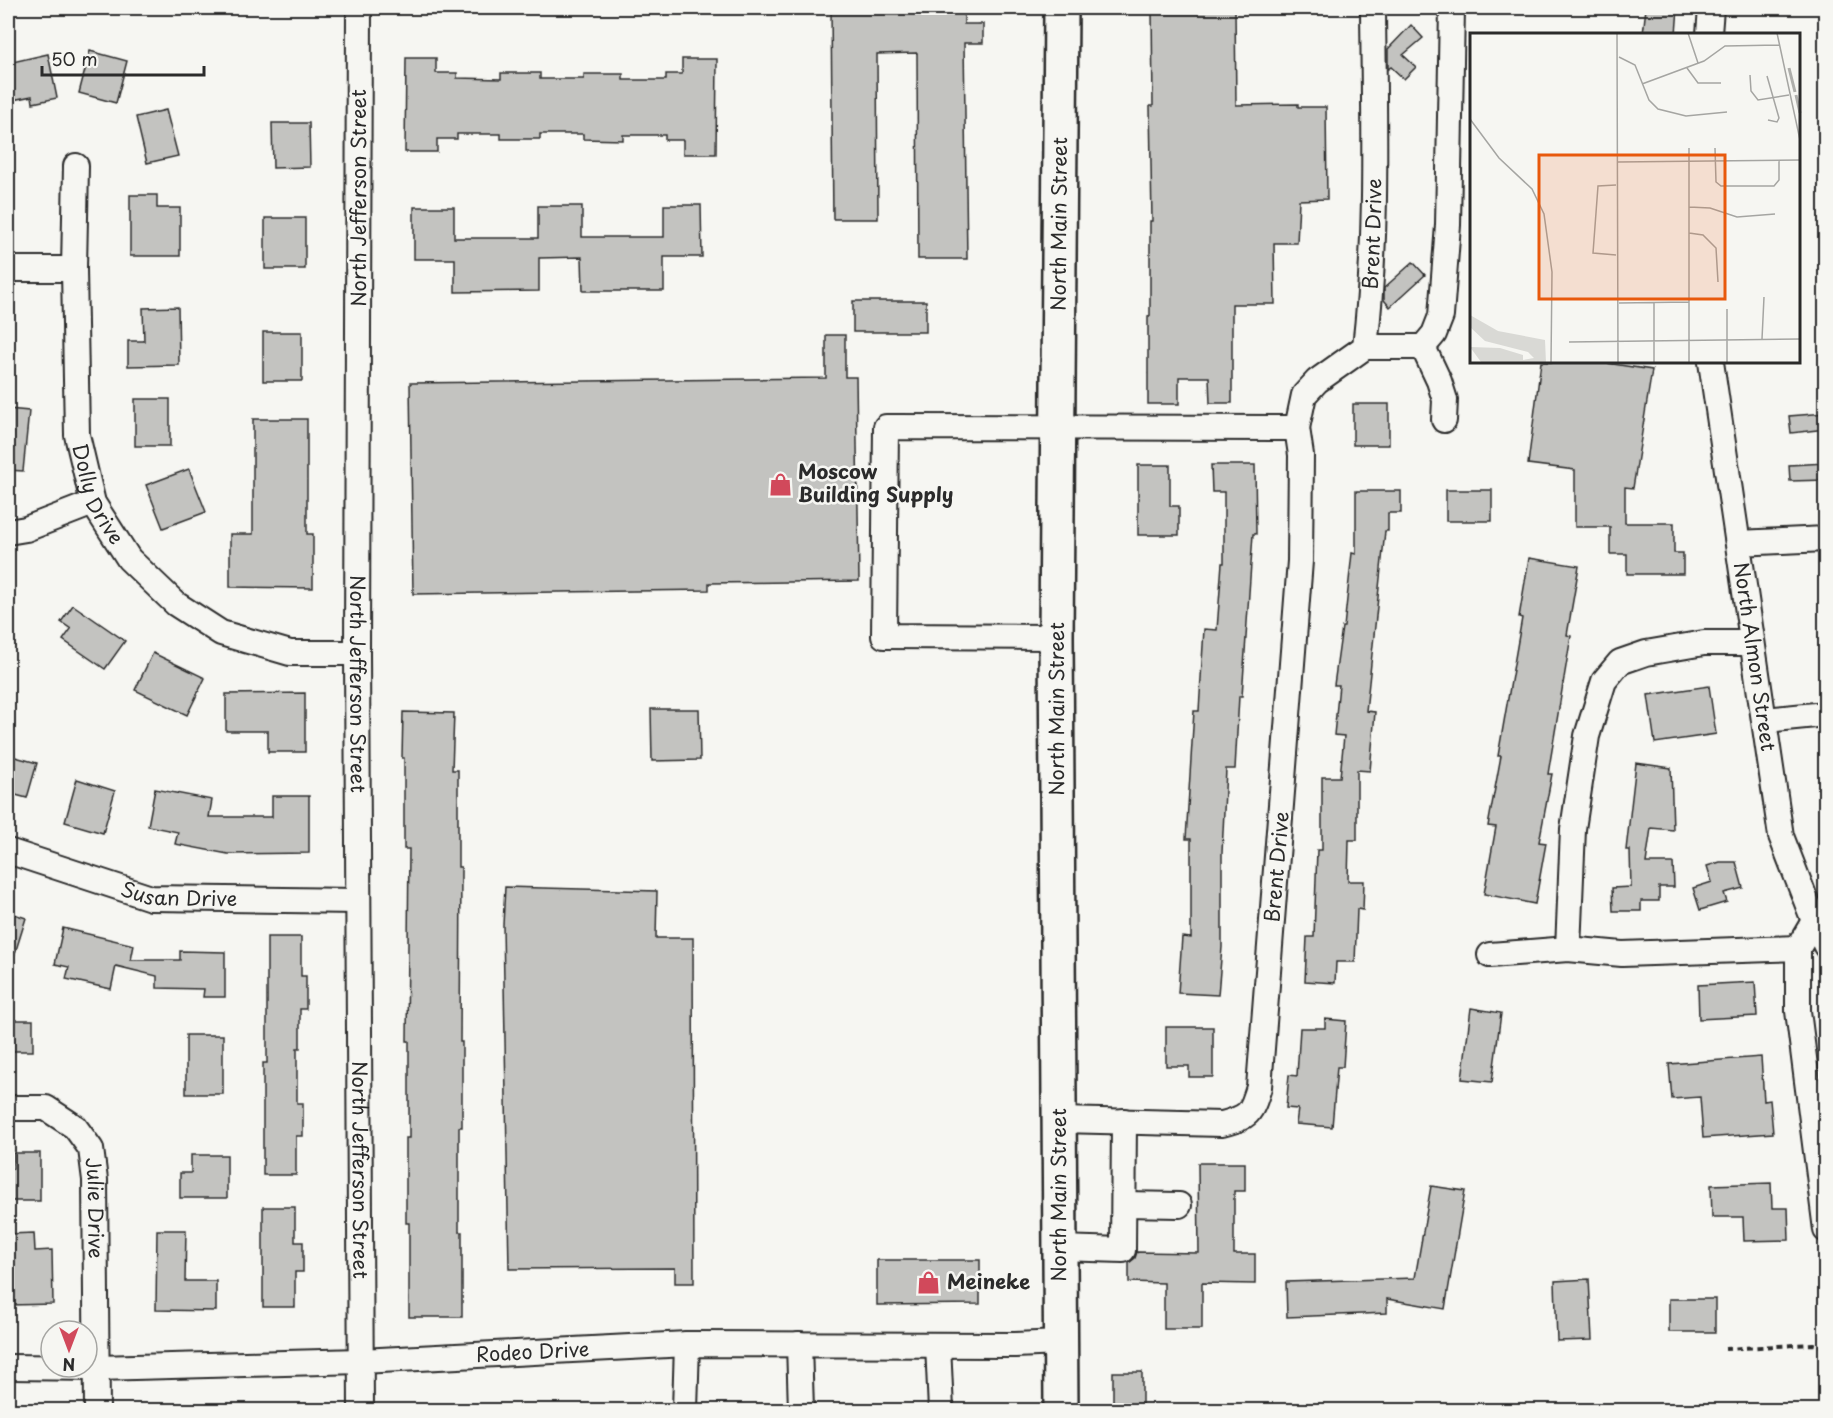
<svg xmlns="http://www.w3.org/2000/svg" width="1833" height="1418" viewBox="0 0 1833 1418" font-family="'Playpen Sans',sans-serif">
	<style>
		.building { fill: #c3c3c0; stroke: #2b2b2b; stroke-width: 1.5 }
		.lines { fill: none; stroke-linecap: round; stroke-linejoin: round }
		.minor-casing { stroke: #2b2b2b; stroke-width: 28 }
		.highway-casing { stroke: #2b2b2b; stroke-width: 38 }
		.path { stroke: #2b2b2b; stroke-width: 4; stroke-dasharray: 6 4.5; stroke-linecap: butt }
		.minor { stroke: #f6f6f2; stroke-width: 24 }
		.highway { stroke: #f6f6f2; stroke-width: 33 }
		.labels { text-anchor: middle; stroke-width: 5; stroke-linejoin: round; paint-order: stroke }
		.street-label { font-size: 20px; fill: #2b2b2b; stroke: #f6f6f2 }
		.poi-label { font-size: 20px; font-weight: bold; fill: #2b2b2b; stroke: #f6f6f2; text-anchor: start }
		.inset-river { fill: none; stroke: #aeaeab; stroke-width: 3 }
		.inset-road { fill: none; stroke: #a5a5a2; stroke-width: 1.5 }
		.view { fill: #e8590c; fill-opacity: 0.15; stroke: #e8590c; stroke-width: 3 }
		.inset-edge { fill: none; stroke: #2b2b2b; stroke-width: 3 }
	</style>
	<rect width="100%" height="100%" fill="#f6f6f2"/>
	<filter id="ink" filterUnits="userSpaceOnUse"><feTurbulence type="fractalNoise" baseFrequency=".0167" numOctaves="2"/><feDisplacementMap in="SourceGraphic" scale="12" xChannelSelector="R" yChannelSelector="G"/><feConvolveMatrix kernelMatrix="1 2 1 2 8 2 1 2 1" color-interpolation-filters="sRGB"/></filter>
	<g filter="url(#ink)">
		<!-- building -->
		<g class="building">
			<polygon points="831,8 964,8 964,24 983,24 983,43 964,43 967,259 918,259 917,53 877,54 878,219 833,219"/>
			<polygon points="1152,8 1235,8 1236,105 1298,104 1298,107 1326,107 1327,199 1299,200 1297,243 1274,243 1275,304 1232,304 1232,403 1210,403 1209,377 1179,377 1179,404 1148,404 1148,316 1150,316 1150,221 1152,221 1150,106 1153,106"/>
			<polygon points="1646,8 1678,8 1676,34 1643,34"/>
			<polygon points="1411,25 1423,38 1403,55 1416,67 1404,79 1391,67 1388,69 1388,49"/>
			<polygon points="90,51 127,61 116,103 79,93"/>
			<polygon points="48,54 57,98 33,103 32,96 8,101 8,63"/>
			<polygon points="406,58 436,58 436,73 457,73 457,78 501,79 501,73 540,73 540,79 584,79 584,74 623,74 623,80 666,80 666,74 682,74 682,59 717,59 716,154 683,154 683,140 665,140 665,135 623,135 623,140 583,139 583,134 540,134 540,139 501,139 501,134 457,134 457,139 437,139 437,152 405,152"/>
			<polygon points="166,110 178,156 147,163 136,117"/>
			<polygon points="272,123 309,123 310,167 273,168"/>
			<polygon points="130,195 157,195 157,208 180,208 180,256 130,256"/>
			<polygon points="664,205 701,205 702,257 664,257 664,291 583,291 582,257 539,258 539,291 455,292 455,259 414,259 414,207 454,207 454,238 538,238 538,206 582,206 582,237 664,237"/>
			<rect x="265" y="218" width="40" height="51"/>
			<polygon points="1413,262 1425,275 1390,307 1384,300 1384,288"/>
			<rect x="853" y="301" width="73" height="31"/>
			<polygon points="178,307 179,365 128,366 128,341 144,341 143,308"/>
			<rect x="263" y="332" width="39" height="49"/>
			<polygon points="826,335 845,335 845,377 856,377 859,581 709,583 709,590 413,594 410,383 826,378"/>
			<polygon points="1541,362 1600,362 1652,370 1633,488 1625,487 1625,523 1674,523 1674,553 1683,553 1683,574 1627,574 1627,554 1610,554 1610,527 1575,527 1575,470 1528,464"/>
			<rect x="135" y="399" width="35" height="47"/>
			<rect x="1353" y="404" width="36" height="41"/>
			<polygon points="8,409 29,411 23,471 8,470"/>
			<polygon points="1826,413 1826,429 1791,433 1789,416"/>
			<polygon points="253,419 307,419 307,534 313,534 313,588 230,587 230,534 253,534"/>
			<polygon points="1826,463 1826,480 1790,481 1789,465"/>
			<polygon points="1138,465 1170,465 1170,506 1179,506 1179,535 1138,535"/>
			<polygon points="1211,465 1255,465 1256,534 1253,534 1242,696 1239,696 1235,769 1226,769 1222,853 1222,947 1218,995 1178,993 1182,937 1191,938 1191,839 1186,839 1194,711 1199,711 1204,629 1217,630 1222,563 1224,563 1224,492 1212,492"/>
			<polygon points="189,469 206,512 163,528 146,485"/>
			<rect x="1446" y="490" width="46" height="31"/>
			<polygon points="1356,491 1401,491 1401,513 1388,513 1388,531 1385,531 1366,711 1375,712 1370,771 1357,770 1357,840 1349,840 1348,881 1364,881 1363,910 1357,909 1355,962 1336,962 1335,983 1305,981 1307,937 1314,937 1317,850 1322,850 1322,777 1340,777 1344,736 1334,735 1339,685 1334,685 1342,627 1344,627 1352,553 1356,554"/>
			<polygon points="1529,558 1579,566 1567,635 1571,636 1548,774 1552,774 1539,842 1546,843 1535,904 1484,894 1496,827 1488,826 1501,756 1498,756 1522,618 1519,617"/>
			<polygon points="73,605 125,641 105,669 63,640 71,629 61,622"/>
			<polygon points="153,653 205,678 187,715 135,690"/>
			<polygon points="1709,686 1716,734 1655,743 1648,695"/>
			<polygon points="305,693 305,752 268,752 268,731 226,731 226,694"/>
			<polygon points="651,709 699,709 700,760 652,761"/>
			<polygon points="403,712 454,713 452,770 458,770 458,867 461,867 460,1042 462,1042 462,1127 459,1127 459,1232 462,1232 462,1317 409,1317 409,1223 406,1223 406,1138 409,1138 409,1041 407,1041 409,849 404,849 404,758 402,758"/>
			<polygon points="8,755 37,763 27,798 8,793"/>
			<polygon points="1636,763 1671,768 1673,830 1651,828 1646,863 1673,863 1674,887 1659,887 1659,901 1641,901 1641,911 1613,911 1612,888 1631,887 1630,850 1626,850"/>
			<polygon points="77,779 115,791 103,833 65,822"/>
			<polygon points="155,789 212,800 209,817 272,817 272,796 309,796 309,853 228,854 175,844 178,832 148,826"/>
			<polygon points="1720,862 1736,862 1743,888 1724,893 1727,902 1700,910 1693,888 1712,882 1707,866"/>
			<polygon points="505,887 657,891 656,938 693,938 694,1283 675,1283 675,1268 509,1269 503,925"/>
			<polygon points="8,912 26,918 11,966 8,965"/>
			<polygon points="63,928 134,945 131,960 180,960 180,951 225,952 225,997 203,997 204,989 157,988 157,976 116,966 111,989 66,979 69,967 55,964"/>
			<polygon points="267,937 301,937 301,976 306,976 306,1009 300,1009 300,1048 297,1048 297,1103 303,1103 303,1136 296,1136 296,1175 263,1175 263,1063 267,1063"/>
			<polygon points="1755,982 1757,1016 1699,1019 1698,985"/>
			<polygon points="1471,1008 1501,1013 1492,1082 1462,1079"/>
			<polygon points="1325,1019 1346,1021 1343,1067 1337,1067 1332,1127 1296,1124 1298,1109 1286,1108 1289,1075 1297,1076 1300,1028 1325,1028"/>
			<rect x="8" y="1020" width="25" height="31"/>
			<polygon points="1166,1027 1213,1027 1213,1077 1189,1077 1189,1066 1166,1066"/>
			<rect x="186" y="1035" width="37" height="59"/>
			<polygon points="1761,1057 1764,1101 1770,1100 1773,1133 1703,1138 1700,1097 1672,1099 1669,1064"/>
			<polygon points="13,1153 40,1153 40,1201 8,1201 8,1169 13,1169"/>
			<polygon points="191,1155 227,1155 227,1198 180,1198 180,1173 191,1173"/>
			<polygon points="1198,1163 1245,1163 1245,1191 1234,1191 1234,1254 1255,1254 1255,1284 1202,1283 1202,1329 1164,1329 1164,1283 1129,1282 1129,1263 1135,1258 1137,1252 1199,1253"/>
			<polygon points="1771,1183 1772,1208 1788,1208 1789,1240 1744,1241 1743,1217 1712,1217 1711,1185"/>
			<polygon points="1431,1186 1465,1191 1445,1309 1387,1299 1387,1313 1287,1317 1286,1282 1415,1278"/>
			<polygon points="263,1207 295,1207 295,1242 303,1242 303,1272 295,1272 295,1307 263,1307"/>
			<polygon points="157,1230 186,1230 185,1281 216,1281 216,1311 156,1310"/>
			<polygon points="34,1233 35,1251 52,1250 53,1304 10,1305 8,1234"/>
			<polygon points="877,1260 980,1260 980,1304 877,1305"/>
			<polygon points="1589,1279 1592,1340 1557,1341 1555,1281"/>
			<rect x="1669" y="1299" width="46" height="33"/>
			<rect x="1113" y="1372" width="29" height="36"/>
		</g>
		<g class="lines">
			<defs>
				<g id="minor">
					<path id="s1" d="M 359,8 L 357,653 L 361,1410"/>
					<polyline points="1709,34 1711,8"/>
					<path id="s2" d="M 76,166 L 74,269 L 77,435 L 93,503 L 129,559 L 176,604 L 221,633 L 290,653 L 357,653"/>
					<polyline points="8,269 74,269"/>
					<polyline points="1365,347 1423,347"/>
					<path id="s3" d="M 1711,362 L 1781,836 L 1814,921 L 1826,946"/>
					<polyline points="1444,420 1445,400 1439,381 1423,347 1434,334 1441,316 1448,225 1452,8"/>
					<path id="s4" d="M 1297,428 L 1304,395 L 1317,381 L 1365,347 C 1378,235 1374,121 1373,8"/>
					<polyline points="8,532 26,529 93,503"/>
					<polyline points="1738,543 1826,539"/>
					<path d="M 1056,637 L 884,636 L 886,427 L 1297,428 L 1301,455 L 1300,561 L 1259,1087 C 1251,1114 1249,1117 1222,1124 L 1060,1120"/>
					<polyline points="1765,720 1826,714"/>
					<path id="s5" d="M 8,851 L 151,898 L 358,901"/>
					<polyline points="1814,921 1798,948 1798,1011 1826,1230"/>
					<polyline points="1568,949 1573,829 1587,736 1604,681 1620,662 1646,653 1704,643 1752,643"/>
					<polyline points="1490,955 1568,949 1622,954 1798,948"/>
					<path id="s6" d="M 8,1108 L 46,1108 L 75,1127 L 91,1149 L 95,1180 L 97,1410"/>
					<polyline points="1124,1204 1179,1205"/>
					<polyline points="1059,1248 1123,1250 1124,1121"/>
					<polyline points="799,1344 801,1410"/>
					<polyline points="938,1345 941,1410"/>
					<path id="s7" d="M 8,1367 L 98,1368 L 361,1361 L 687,1344 L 1015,1345 L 1059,1343"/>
					<polyline points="685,1410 687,1344"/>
				</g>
				<g id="highway">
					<path id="s8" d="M 1061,1410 L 1056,637 L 1061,8"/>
				</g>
			</defs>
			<!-- minor casing -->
			<use href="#minor" class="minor-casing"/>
			<!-- highway casing -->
			<use href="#highway" class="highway-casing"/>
			<!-- path -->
			<polyline class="path" points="1725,1349 1813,1344 1826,1347"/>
			<!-- minor -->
			<use href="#minor" class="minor"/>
			<!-- highway -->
			<use href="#highway" class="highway"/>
		</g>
	</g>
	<!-- icons -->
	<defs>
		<symbol id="shop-bare" viewBox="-9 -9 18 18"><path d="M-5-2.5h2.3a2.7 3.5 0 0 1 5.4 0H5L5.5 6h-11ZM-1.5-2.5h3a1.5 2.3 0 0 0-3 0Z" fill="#d1495b" stroke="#f6f6f2" stroke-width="2.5" paint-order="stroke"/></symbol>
	</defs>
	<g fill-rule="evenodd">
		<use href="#shop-bare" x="764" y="468" width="33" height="33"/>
		<use href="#shop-bare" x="912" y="1266" width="33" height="33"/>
	</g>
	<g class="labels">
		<!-- street labels -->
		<g class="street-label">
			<text transform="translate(359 198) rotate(-90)" y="7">North Jefferson Street</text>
			<text dy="7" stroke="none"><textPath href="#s8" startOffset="1186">North Main Street</textPath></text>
			<text dy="7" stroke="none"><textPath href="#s4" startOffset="225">Brent Drive</textPath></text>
			<text dy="7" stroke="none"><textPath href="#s2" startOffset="332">Dolly Drive</textPath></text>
			<text dy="7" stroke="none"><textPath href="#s3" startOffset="298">North Almon Street</textPath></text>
			<text dy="7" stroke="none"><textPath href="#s1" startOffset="676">North Jefferson Street</textPath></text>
			<text transform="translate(1057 709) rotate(-90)" y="7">North Main Street</text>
			<text transform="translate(1277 867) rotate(-85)" y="7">Brent Drive</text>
			<text dy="7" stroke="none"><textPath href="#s5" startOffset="178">Susan Drive</textPath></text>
			<text dy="7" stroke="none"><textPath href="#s1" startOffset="1162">North Jefferson Street</textPath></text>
			<text transform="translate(1059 1195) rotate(-90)" y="7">North Main Street</text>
			<text dy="7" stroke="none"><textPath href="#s6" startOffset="159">Julie Drive</textPath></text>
			<text dy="7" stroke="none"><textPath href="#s7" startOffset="525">Rodeo Drive</textPath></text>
		</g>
		<!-- poi labels -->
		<g class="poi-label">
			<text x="798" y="479">Moscow<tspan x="798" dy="23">Building Supply</tspan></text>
			<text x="947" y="1289">Meineke</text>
		</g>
	</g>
	<!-- overview -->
	<g transform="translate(1470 33)">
		<rect width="330" height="330" fill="#f6f6f2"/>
		<path d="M 0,282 L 28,298 L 75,307 L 76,330 L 11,329 L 0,314 L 30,315 L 53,322 L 53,327 L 64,325 L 58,319 L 15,308 L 0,294 Z" fill="#d9d9d5"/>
		<path class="inset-river" d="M 319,35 L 325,59M 326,62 L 330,80"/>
		<path class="inset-road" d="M 147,0 L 148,330M 218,0 L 228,30M 307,0 L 330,107M 149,24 L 165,32 L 179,67 L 188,76 L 216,83 L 257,79M 217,35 L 228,50 L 251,50M 280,42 L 281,58 L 288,67 L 319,62M 297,43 L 309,85 L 307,89 L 298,87M 172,51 L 234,28 L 255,13 L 309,12M 0,86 L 29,125 L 62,156 L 74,181 L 82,239 L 81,330M 219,115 L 219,330M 245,115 L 246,149 L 251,153 L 304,153 L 309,147 L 309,127M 148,129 L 330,127M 146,152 L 128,153 L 123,220 L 146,222M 219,174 L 240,175 L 267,184 L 305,181M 219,200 L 233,202 L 246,215 L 248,249M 184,269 L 184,330M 149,270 L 219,269M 292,306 L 294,264M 99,309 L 330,306M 257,330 L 257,276"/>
		<path class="view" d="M 69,122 L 255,122 L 255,266 L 69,266 Z"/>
		<rect width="330" height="330" class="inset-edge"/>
	</g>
	<!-- margin -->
	<rect width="1833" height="1418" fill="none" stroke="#f6f6f2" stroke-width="30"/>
	<rect x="15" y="15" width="1803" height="1388" fill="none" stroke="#2b2b2b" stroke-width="2" filter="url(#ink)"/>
	<!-- north arrow -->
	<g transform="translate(69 1349) rotate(180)"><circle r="28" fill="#f6f6f2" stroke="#a5a5a2" stroke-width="1.5"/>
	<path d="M0-4.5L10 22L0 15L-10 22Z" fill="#d1495b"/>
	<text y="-9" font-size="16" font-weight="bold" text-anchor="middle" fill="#2b2b2b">N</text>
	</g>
	<!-- scale -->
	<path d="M42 66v9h162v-9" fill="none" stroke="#2b2b2b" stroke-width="3"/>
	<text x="51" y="66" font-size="18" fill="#2b2b2b" stroke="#f6f6f2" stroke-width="4.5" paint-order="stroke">50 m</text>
</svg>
